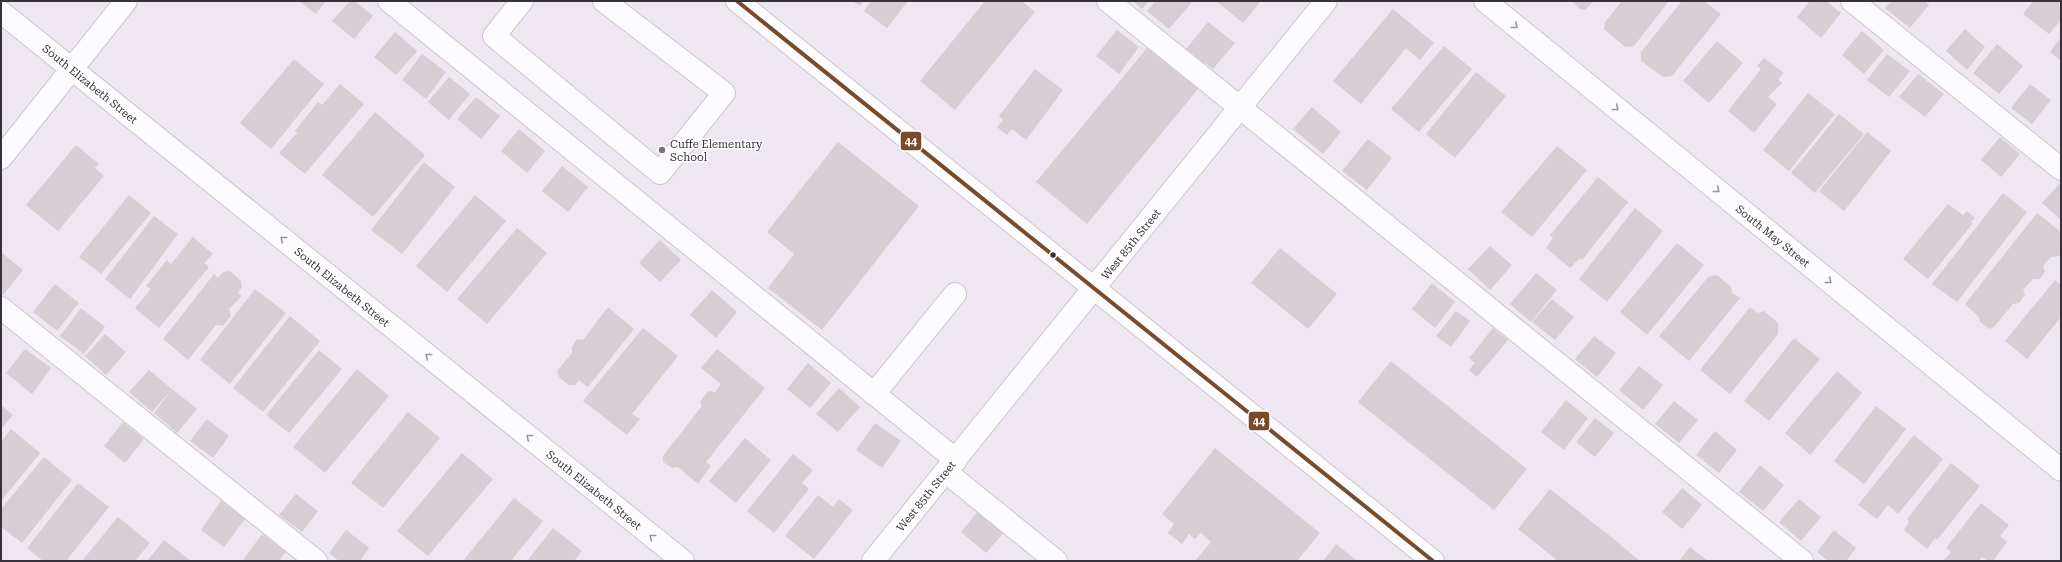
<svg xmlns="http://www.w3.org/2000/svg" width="2062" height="562" viewBox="0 0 2062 562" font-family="'Roboto Serif',serif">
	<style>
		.building { fill: #d6ced2 }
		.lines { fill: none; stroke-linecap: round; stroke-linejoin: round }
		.minor-casing { stroke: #cac5cc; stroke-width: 24 }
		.minor { stroke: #fcfbfd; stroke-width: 22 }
		.bus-1-casing { stroke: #fff; stroke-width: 7 }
		.bus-1 { stroke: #7a4b2a; stroke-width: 4 }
		.oneway { stroke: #99969a }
		.poi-dot { fill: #767179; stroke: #fff; stroke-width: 1.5 }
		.bus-dot { fill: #363138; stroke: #fff; stroke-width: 1.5 }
		.labels { text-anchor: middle; stroke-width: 3; stroke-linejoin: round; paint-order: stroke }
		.street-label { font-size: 11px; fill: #363138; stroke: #fff }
		.poi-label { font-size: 11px; fill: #363138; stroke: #fff; text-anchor: start }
		.line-badge { stroke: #fff; stroke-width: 1.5 }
		.badge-label { font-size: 11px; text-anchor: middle; font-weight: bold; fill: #fff }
	</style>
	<rect width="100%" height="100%" fill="#eee7f1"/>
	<!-- building -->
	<g class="building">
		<polygon points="299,1 326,1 316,14"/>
		<polygon points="350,1 355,1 373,16 354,39 332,21"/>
		<polygon points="852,1 864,1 860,6"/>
		<polygon points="871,1 908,1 887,28 864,11"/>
		<polygon points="985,1 1022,1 1035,12 955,110 920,81"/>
		<polygon points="1132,1 1149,1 1142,9"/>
		<polygon points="1155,1 1193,1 1169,29 1147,11"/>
		<polygon points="1216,1 1261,1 1243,23"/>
		<polygon points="1572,1 1594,1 1585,10 1580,9"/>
		<polygon points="1622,1 1669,1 1634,46 1625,47 1604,29 1605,22"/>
		<polygon points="1682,1 1704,1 1721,14 1672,76 1663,77 1641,61 1641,52"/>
		<polygon points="1810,1 1826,1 1841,13 1821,38 1797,17"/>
		<polygon points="1891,1 1925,1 1929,5 1910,28 1885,8"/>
		<polygon points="2033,1 2061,1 2061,20 2049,34 2023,14"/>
		<polygon points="1393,9 1434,43 1420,60 1406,48 1361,104 1333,81"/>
		<polygon points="1208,22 1235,43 1213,69 1186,49"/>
		<polygon points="1965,29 1985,47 1967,70 1946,51"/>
		<polygon points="1117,30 1139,47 1119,74 1096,56"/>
		<polygon points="1862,31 1884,50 1864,74 1842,55"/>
		<polygon points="395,32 417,51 396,75 374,57"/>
		<polygon points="2061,37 2061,61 2050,52"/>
		<polygon points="1717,41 1743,63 1709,103 1683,81"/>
		<polygon points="1997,44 2023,66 1999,94 1973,73"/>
		<polygon points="1444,46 1472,69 1419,132 1391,109"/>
		<polygon points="1147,48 1198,89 1087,224 1036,182"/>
		<polygon points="422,54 446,72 426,99 402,80"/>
		<polygon points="1887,54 1910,71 1889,97 1867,80"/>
		<polygon points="1764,58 1784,73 1778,79 1782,83 1768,97 1777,104 1754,133 1728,111 1761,69 1757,66"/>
		<polygon points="294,59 324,84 271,149 240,123"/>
		<polygon points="1035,69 1063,90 1026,140 1012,129 1007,135 997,127 1003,120 999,116"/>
		<polygon points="1476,72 1506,96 1455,158 1426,134"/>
		<polygon points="1918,74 1944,94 1925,117 1899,97"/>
		<polygon points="449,77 470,94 449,120 428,102"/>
		<polygon points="340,84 364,104 305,174 279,153 297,133 295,131 318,102 322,105"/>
		<polygon points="2030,84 2051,100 2032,124 2011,108"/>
		<polygon points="1808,93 1835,114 1789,171 1763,150"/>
		<polygon points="476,97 500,116 481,139 457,119"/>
		<polygon points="1312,107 1341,132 1323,154 1293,129"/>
		<polygon points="375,112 425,155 373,217 322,175"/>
		<polygon points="1839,114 1864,134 1815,193 1791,173"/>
		<polygon points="519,129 545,151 527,173 501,151"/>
		<polygon points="1867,132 1891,151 1844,211 1819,191"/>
		<polygon points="2000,137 2020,154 2001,177 1981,160"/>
		<polygon points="1368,139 1392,158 1367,190 1342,171"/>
		<polygon points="838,142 919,206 822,330 768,288 794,254 767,232"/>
		<polygon points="76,145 99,164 95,168 104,176 58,231 26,205"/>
		<polygon points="1557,146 1587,170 1532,237 1501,212"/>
		<polygon points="424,162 455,187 402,254 371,230"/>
		<polygon points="562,166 588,187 568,212 542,191"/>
		<polygon points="1598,177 1628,202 1582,260 1580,258 1570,268 1546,248 1553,238 1550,235"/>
		<polygon points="2059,184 2061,186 2061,220 2042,203"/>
		<polygon points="2003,193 2027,212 1957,302 1932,284"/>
		<polygon points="129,195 151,213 101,274 79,257"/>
		<polygon points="475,195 506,221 447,292 416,266"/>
		<polygon points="1948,204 1963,215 1967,211 1975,218 1971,222 1973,223 1928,279 1903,259"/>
		<polygon points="1635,208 1663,231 1607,302 1579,279"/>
		<polygon points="2037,213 2061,232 2061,253 2059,256 2051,257 2043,266 2045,271 2040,279 2033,279 2023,290 2025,295 2019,303 2013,304 1994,327 1989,329 1980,322 1979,317 1965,304"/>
		<polygon points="154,216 178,234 130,299 105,279"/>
		<polygon points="517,228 547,253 487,324 457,299"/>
		<polygon points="193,237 213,254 204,263 209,267 159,328 135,308 151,289 146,286 167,260 171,264"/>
		<polygon points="660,240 681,260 660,282 639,263"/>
		<polygon points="1677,243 1704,265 1647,335 1620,312"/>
		<polygon points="1490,246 1512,265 1490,290 1468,269"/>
		<polygon points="1280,248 1337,294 1308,329 1251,283"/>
		<polygon points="1,252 23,270 3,295 1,293"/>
		<polygon points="230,271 241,281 242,287 238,293 242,296 229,309 231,316 223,326 216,325 188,360 163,339 214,274 218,278 223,272"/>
		<polygon points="1536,273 1557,290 1531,322 1510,304"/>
		<polygon points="1717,275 1731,287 1732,293 1740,298 1689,361 1659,336 1708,277"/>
		<polygon points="2055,280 2061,285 2061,317 2027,359 2005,341"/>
		<polygon points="1432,283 1455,302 1435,328 1412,309"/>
		<polygon points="55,284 79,303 57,331 33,312"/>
		<polygon points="255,289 286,313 230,384 200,360"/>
		<polygon points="712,290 737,312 716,338 690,315"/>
		<polygon points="1552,299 1574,317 1555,340 1532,322"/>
		<polygon points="608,307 634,329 588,387 579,380 575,385 569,385 559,377 557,371 572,353 572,347 577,339 583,340"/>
		<polygon points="1750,307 1757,313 1764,311 1778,323 1778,334 1730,394 1700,370"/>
		<polygon points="81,308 105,327 84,354 60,336"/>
		<polygon points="1456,311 1470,321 1451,347 1436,336"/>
		<polygon points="290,316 320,341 263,412 233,388"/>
		<polygon points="643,328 678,356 632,414 640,419 627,435 583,401"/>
		<polygon points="1493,328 1508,340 1477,377 1469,370 1475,363 1469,358"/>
		<polygon points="105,334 126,352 106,375 85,356"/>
		<polygon points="1594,336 1616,353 1597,377 1575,359"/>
		<polygon points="1794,338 1820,359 1769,421 1744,401"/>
		<polygon points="25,349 51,368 32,394 6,373"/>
		<polygon points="717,349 765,388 706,462 711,466 698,484 678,467 672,468 663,462 663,456 702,406 700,402 708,391 715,392 721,384 701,368"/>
		<polygon points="319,350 342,369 289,433 266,415"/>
		<polygon points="1391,361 1527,469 1494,510 1358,402"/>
		<polygon points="808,363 831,383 810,408 787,389"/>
		<polygon points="1639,366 1663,385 1643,410 1619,390"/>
		<polygon points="357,369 389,396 325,473 293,447"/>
		<polygon points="149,370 172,389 152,412 129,392"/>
		<polygon points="1837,371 1862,393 1810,455 1785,433"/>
		<polygon points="839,388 860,407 838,432 816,414"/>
		<polygon points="172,389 197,409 177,433 154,413"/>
		<polygon points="1566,400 1588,418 1564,450 1541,432"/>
		<polygon points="1674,401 1698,420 1679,443 1655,424"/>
		<polygon points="1,405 13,415 1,429"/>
		<polygon points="1876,406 1906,429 1864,484 1834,461"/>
		<polygon points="408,412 440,438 383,508 351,483"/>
		<polygon points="1595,418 1614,433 1595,457 1576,442"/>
		<polygon points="207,419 229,436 213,458 190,441"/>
		<polygon points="123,422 144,439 125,463 104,446"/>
		<polygon points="875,423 901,441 882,468 856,450"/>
		<polygon points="11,429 40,453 1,501 1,442"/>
		<polygon points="1715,431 1737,450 1719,473 1696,455"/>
		<polygon points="1914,435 1943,459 1898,514 1888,505 1877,519 1858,505"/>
		<polygon points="745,438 771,460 736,503 709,481"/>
		<polygon points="1215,448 1320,533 1297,561 1195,561 1211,542 1201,533 1195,539 1189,534 1182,544 1168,533 1174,524 1162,514"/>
		<polygon points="462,453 493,479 428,556 397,531"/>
		<polygon points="793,454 813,470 802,483 809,489 774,533 747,511"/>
		<polygon points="44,457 72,480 22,543 1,527 1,509"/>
		<polygon points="1951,463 1980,486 1937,540 1935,538 1927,549 1904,530 1909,522 1907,519"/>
		<polygon points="1760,465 1784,485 1763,511 1739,492"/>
		<polygon points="78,483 109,507 66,561 43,561 27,548"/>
		<polygon points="1682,488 1702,505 1682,529 1662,512"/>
		<polygon points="1550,489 1610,536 1640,561 1558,561 1518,529"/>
		<polygon points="296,494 318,511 302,532 279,515"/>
		<polygon points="818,495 833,507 839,499 853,510 814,559 785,536"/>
		<polygon points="514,498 543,521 511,561 463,561"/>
		<polygon points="1799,499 1821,517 1801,541 1779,522"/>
		<polygon points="221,501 245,519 224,547 201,530"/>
		<polygon points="1981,503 2009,525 2000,536 2007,542 1993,561 1988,561 1982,557 1979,561 1943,561 1951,552 1946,548"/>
		<polygon points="979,510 1005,531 986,553 961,532"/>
		<polygon points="118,517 150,543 135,561 82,561"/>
		<polygon points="553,528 582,551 574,561 527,561"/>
		<polygon points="346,530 369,548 360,561 339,561 329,553"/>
		<polygon points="1834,530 1856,548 1846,561 1828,561 1817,552"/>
		<polygon points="262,534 286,552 279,561 244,561 243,560"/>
		<polygon points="164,540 191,561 147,561"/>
		<polygon points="1336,544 1357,561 1323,561"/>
		<polygon points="1690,547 1708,561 1679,561"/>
	</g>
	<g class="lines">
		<defs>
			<g id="minor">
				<polyline points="389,1 956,460"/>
				<polyline points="522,1 494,36 660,173 724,93 604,1"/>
				<polyline points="737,1 1433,561"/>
				<polyline points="1108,1 1802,561"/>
				<polyline points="1485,1 2061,470"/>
				<polyline points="1852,1 2061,169"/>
				<polyline points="1,12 683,561"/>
				<polyline points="1,158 126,1"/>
				<polyline points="1,308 316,561"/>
				<polyline points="874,394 955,294"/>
				<polyline points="946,472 1056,561"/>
				<polyline points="873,561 1326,1"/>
			</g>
		</defs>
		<!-- minor casing -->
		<use href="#minor" class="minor-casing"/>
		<!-- minor -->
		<use href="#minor" class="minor"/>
		<defs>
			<polyline id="bus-1" points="737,1 1433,561"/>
		</defs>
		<!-- bus-1 casing -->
		<use href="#bus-1" class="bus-1-casing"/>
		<!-- bus-1 -->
		<use href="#bus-1" class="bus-1"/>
	</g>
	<!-- one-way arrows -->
	<defs><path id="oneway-chevron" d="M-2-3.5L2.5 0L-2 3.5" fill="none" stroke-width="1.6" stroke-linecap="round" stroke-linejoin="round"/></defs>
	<g class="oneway">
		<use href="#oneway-chevron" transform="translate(1515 26) rotate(39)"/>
		<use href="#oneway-chevron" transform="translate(1616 108) rotate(39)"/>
		<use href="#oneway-chevron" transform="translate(1717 190) rotate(39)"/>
		<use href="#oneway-chevron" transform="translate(283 239) rotate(-141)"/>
		<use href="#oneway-chevron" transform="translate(1829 281) rotate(39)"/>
		<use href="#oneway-chevron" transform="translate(428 356) rotate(-141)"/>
		<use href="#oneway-chevron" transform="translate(529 437) rotate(-141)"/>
		<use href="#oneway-chevron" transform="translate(652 537) rotate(-141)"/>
	</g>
	<!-- markers -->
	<circle class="poi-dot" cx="662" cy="150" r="4"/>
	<circle class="bus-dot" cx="1053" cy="255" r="3.5"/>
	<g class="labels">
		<!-- street labels -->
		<g class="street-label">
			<text transform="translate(90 84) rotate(39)" y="4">South Elizabeth Street</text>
			<text transform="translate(1773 236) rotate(39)" y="4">South May Street</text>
			<text transform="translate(1131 244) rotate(-51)" y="4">West 85th Street</text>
			<text transform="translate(342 287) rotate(39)" y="4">South Elizabeth Street</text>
			<text transform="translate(594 490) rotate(39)" y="4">South Elizabeth Street</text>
			<text transform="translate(926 496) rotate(-51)" y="4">West 85th Street</text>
		</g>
		<!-- poi labels -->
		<g class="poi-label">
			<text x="670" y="148">Cuffe Elementary<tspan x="670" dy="13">School</tspan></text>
		</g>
	</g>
	<g class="line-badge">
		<rect x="900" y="131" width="22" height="20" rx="4" fill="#7a4b2a"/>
		<rect x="1248" y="411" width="22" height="20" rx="4" fill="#7a4b2a"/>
	</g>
	<g class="badge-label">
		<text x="911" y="145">44</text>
		<text x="1259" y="425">44</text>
	</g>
	<!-- border -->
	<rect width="2062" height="562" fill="none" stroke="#363138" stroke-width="4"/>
</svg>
